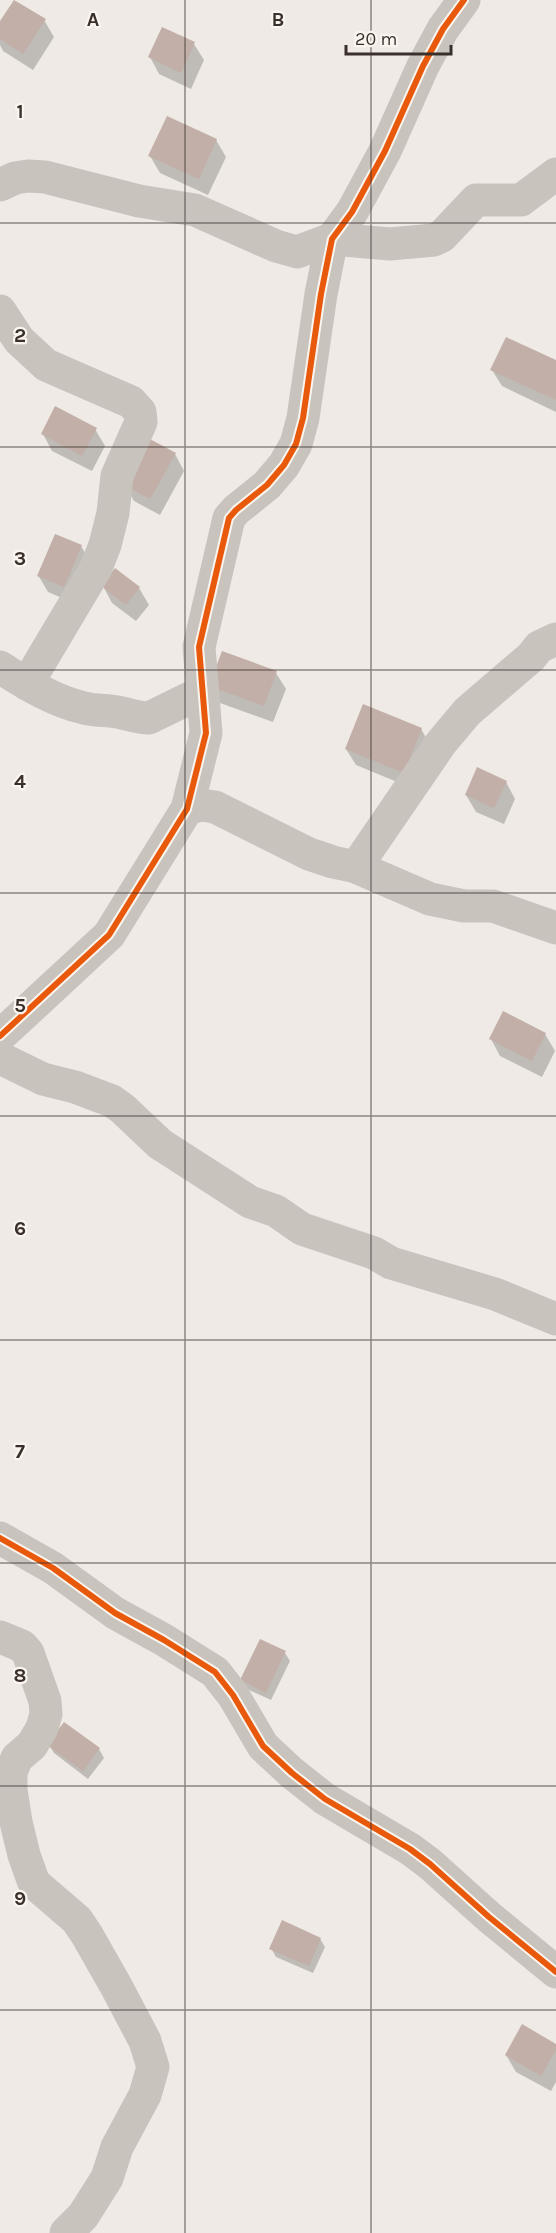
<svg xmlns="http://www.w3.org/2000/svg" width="556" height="2233" viewBox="0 0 556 2233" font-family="Karla,sans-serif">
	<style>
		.shadow { fill: #0003 }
		.building { fill: #c2afa7 }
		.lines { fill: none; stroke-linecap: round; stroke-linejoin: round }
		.street { stroke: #c9c3be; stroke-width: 33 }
		.cycleway-casing { stroke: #faf5ee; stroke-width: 10 }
		.cycleway { stroke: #e8590c; stroke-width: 6 }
		.grid { fill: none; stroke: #3a302b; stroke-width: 1.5; stroke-opacity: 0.55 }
		.grid-label { font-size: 20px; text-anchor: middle; font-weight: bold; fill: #3a302b; stroke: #faf5ee; stroke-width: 4.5; stroke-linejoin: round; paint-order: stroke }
	</style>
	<rect width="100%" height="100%" fill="#efeae5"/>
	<!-- shadow -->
	<g class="shadow">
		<polygon points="44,20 54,37 33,70 3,51 0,45 0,24"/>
		<polygon points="163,29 194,44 204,60 191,89 159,74 150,57"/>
		<polygon points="216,140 226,157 208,195 160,173 150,156"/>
		<polygon points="556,362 556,412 502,386 492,370"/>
		<polygon points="95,429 105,446 92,471 52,451 43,434"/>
		<polygon points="175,454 184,471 160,515 134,501 124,484"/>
		<polygon points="81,546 91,563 74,603 48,592 38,575"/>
		<polygon points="103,586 139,588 149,605 136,621 112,603"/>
		<polygon points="276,673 286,689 273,722 220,703 211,686"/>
		<polygon points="421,729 431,746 414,789 356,765 346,749"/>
		<polygon points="506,782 515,799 504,824 476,812 466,795"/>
		<polygon points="545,1034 555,1051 542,1077 500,1056 491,1039"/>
		<polygon points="261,1641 285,1653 290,1661 271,1700 247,1689 242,1680"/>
		<polygon points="49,1745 99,1749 104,1758 88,1779 54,1753"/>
		<polygon points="320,1939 325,1947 313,1973 276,1957 271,1948"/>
		<polygon points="556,2045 556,2082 551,2091 516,2072 506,2055"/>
	</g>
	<!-- building -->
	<g class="building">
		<polygon points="14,0 46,19 23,54 0,39 0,21"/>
		<polygon points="162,27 195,42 181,73 148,57"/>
		<polygon points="167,116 217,139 199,179 148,156"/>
		<polygon points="506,337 556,360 556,400 490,370"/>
		<polygon points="55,406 97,428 82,456 41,434"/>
		<polygon points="148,438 176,453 150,499 122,484"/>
		<polygon points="55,534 82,545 64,587 37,576"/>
		<polygon points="115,568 140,587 126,605 101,586"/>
		<polygon points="222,651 277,671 264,706 209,686"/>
		<polygon points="363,704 422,728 404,773 345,749"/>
		<polygon points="477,767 507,781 494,808 465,795"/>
		<polygon points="503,1011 546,1033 532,1061 489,1039"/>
		<polygon points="260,1639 286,1651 266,1693 240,1680"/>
		<polygon points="64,1722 100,1748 83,1771 47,1745"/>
		<polygon points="282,1920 321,1938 309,1966 269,1949"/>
		<polygon points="522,2024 556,2044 556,2050 541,2076 505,2055"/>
	</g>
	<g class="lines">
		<!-- street -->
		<g class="street">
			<polyline points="0,185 15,178 28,176 45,177 139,201 195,210 276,246 297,252 332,239 390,244 434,240 442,236 476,200 521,200 556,174"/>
			<polyline points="0,311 19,340 46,365 131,402 140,412 141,422 117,476 113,513 105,545 96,568 27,684"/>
			<path d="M 0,667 C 26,684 54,701 84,708 C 95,711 106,710 117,712 C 128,714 138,718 149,718 L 202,692"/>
			<polyline points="187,809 201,805 215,807 309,854 333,862 356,867 430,899 464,906 493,906 556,928"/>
			<polyline points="356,867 441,743 467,712 531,657 539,647 556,639"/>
			<polyline points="0,1036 109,935 187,809 206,733 199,647 229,518 236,510 267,485 284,465 296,444 303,418 321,294 332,239 352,212 385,151 423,66 443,29 464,0"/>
			<polyline points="0,1058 43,1079 75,1087 112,1101 123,1109 160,1144 250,1202 276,1211 302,1229 374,1253 391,1263 495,1294 556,1319"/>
			<polyline points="0,1538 53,1568 115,1613 164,1640 215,1672 233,1695 263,1746 292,1773 325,1799 410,1849 430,1864 489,1917 556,1972"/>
			<polyline points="0,1637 22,1646 28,1653 45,1701 46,1714 42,1728 32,1745 17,1758 11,1772 11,1790 16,1822 24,1855 34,1883 77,1920 87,1935 116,1986 145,2041 153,2067 145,2095 117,2147 107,2178 83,2216 66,2233"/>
		</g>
		<defs>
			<g id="cycleway">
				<polyline points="0,1036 109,935 187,809 206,733 199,647 229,518 236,510 267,485 284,465 296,444 303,418 321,294 332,239 352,212 385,151 423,66 443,29 464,0"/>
				<polyline points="0,1538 53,1568 115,1613 164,1640 215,1672 233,1695 263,1746 292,1773 325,1799 410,1849 430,1864 489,1917 556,1972"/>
			</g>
		</defs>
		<!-- cycleway casing -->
		<use href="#cycleway" class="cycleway-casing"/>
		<!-- cycleway -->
		<use href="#cycleway" class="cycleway"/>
	</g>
	<!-- grid -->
	<path class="grid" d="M 185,0 L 185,2233M 371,0 L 371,2233M 0,223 L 556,223M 0,447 L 556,447M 0,670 L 556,670M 0,893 L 556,893M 0,1116 L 556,1116M 0,1340 L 556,1340M 0,1563 L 556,1563M 0,1786 L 556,1786M 0,2010 L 556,2010"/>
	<g class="grid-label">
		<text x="93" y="26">A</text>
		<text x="278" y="26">B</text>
		<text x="20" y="118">1</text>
		<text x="20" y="342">2</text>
		<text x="20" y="565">3</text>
		<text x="20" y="788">4</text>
		<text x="20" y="1012">5</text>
		<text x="20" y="1235">6</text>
		<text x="20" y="1458">7</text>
		<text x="20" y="1682">8</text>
		<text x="20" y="1905">9</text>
	</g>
	<!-- scale -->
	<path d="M346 45v9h105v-9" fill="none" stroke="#3a302b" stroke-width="3"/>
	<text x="355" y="45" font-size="18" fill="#3a302b" stroke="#faf5ee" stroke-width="4.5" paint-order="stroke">20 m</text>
</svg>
